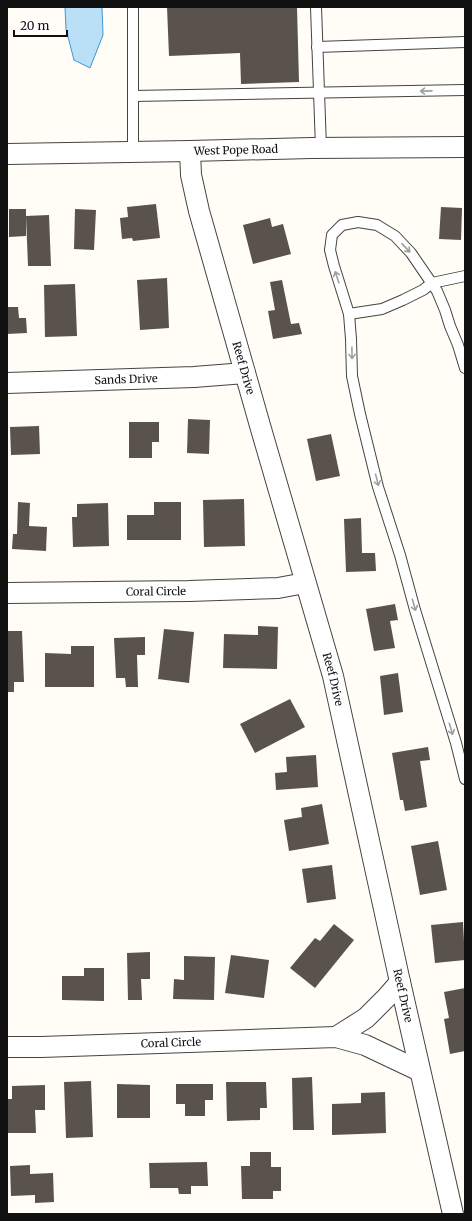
<svg xmlns="http://www.w3.org/2000/svg" width="472" height="1221" viewBox="0 0 472 1221" font-family="Merriweather,serif">
	<style>
		.water { fill: #b9e0f7; stroke: #3f96cf }
		.building { fill: #5a524d }
		.lines { fill: none; stroke-linecap: round; stroke-linejoin: round }
		.service-casing { stroke: #444; stroke-width: 12 }
		.minor-casing { stroke: #444; stroke-width: 22 }
		.service { stroke: #fff; stroke-width: 10 }
		.minor { stroke: #fff; stroke-width: 20 }
		.oneway { stroke: #a0a0a0 }
		.labels { text-anchor: middle; stroke-width: 4; stroke-linejoin: round; paint-order: stroke }
		.street-label { font-size: 11px; fill: #111; stroke: #fff }
	</style>
	<rect width="100%" height="100%" fill="#fffdf5"/>
	<!-- water -->
	<polygon class="water" points="65,7 102,7 103,35 90,68 74,60 66,29"/>
	<!-- building -->
	<g class="building">
		<polygon points="167,7 297,7 299,82 241,84 240,53 169,56"/>
		<polygon points="156,204 160,238 133,241 132,238 122,239 120,218 128,217 127,207"/>
		<polygon points="441,207 462,208 461,240 439,239"/>
		<polygon points="9,209 26,209 26,236 9,237"/>
		<polygon points="75,209 96,210 94,250 74,249"/>
		<polygon points="49,215 51,266 28,266 26,216"/>
		<polygon points="270,218 272,227 283,224 291,254 253,264 243,225"/>
		<polygon points="167,278 169,328 140,330 137,280"/>
		<polygon points="282,280 291,324 299,323 302,334 273,339 268,311 275,310 270,282"/>
		<polygon points="75,284 77,336 45,337 44,285"/>
		<polygon points="7,307 18,307 19,318 26,318 27,333 7,334"/>
		<polygon points="188,419 210,420 209,454 187,453"/>
		<polygon points="129,422 159,422 159,442 152,442 152,458 129,458"/>
		<polygon points="39,426 40,454 11,455 10,427"/>
		<polygon points="331,434 340,476 316,481 307,439"/>
		<polygon points="244,499 245,546 204,547 203,500"/>
		<polygon points="18,502 30,503 29,526 47,527 46,551 12,549 13,534 17,534"/>
		<polygon points="154,502 181,502 181,540 127,540 127,515 154,515"/>
		<polygon points="108,503 109,546 73,547 72,517 77,517 77,504"/>
		<polygon points="361,518 362,553 375,553 376,571 346,572 344,519"/>
		<polygon points="395,604 398,620 390,621 395,648 374,651 366,609"/>
		<polygon points="258,626 278,627 277,669 223,668 224,634 258,635"/>
		<polygon points="164,629 194,632 189,683 158,679"/>
		<polygon points="7,631 22,631 24,682 14,682 14,692 7,692"/>
		<polygon points="145,637 145,655 137,655 138,687 126,687 125,678 116,678 114,638"/>
		<polygon points="71,646 94,646 94,687 45,687 45,653 71,654"/>
		<polygon points="398,673 403,712 384,715 380,676"/>
		<polygon points="290,699 305,727 255,753 240,724"/>
		<polygon points="428,747 430,760 420,761 427,807 405,811 403,800 400,800 392,753"/>
		<polygon points="316,755 318,787 276,790 275,773 287,772 286,757"/>
		<polygon points="322,804 329,844 289,851 284,820 302,817 301,808"/>
		<polygon points="438,841 447,890 420,895 411,846"/>
		<polygon points="332,865 336,899 307,903 302,869"/>
		<polygon points="463,922 465,960 435,963 431,925"/>
		<polygon points="334,924 354,940 315,988 290,968 315,938 320,941"/>
		<polygon points="150,952 150,979 141,979 142,1000 128,1000 127,953"/>
		<polygon points="231,955 269,960 264,998 225,993"/>
		<polygon points="184,956 215,957 214,1000 173,999 174,979 184,980"/>
		<polygon points="84,968 104,968 104,1001 62,1000 62,976 84,976"/>
		<polygon points="465,988 465,1051 450,1054 444,1019 449,1018 444,992"/>
		<polygon points="312,1077 314,1130 293,1130 292,1078"/>
		<polygon points="91,1081 93,1137 66,1138 64,1082"/>
		<polygon points="226,1082 266,1082 267,1108 260,1108 260,1120 227,1121"/>
		<polygon points="117,1084 150,1085 150,1118 117,1118"/>
		<polygon points="176,1084 213,1084 213,1100 205,1100 205,1116 185,1116 185,1104 176,1104"/>
		<polygon points="45,1085 45,1110 35,1110 36,1133 7,1133 7,1099 12,1099 12,1086"/>
		<polygon points="385,1092 386,1133 332,1135 332,1104 361,1103 361,1093"/>
		<polygon points="250,1152 271,1152 271,1167 281,1167 281,1191 273,1191 273,1199 242,1199 241,1166 250,1166"/>
		<polygon points="207,1162 208,1186 191,1186 191,1194 179,1194 178,1188 150,1188 149,1163"/>
		<polygon points="30,1165 30,1174 53,1173 54,1202 35,1203 35,1195 11,1196 10,1166"/>
	</g>
	<g class="lines">
		<defs>
			<g id="service">
				<polyline points="316,7 321,148"/>
				<polyline points="317,47 465,42"/>
				<polyline points="133,96 465,90"/>
				<polyline points="133,152 133,7"/>
				<polyline points="349,314 382,309 403,300 423,290 432,283 465,276"/>
				<polyline points="465,368 458,345 450,326 445,310 437,291 411,253 395,236 377,225 358,222 342,225 332,235 330,250 334,266 349,314 351,339 352,376 360,414 378,487 400,555 415,610 456,743 465,779"/>
			</g>
			<g id="minor">
				<path id="s1" d="M 190,151 L 191,175 L 199,211 L 261,429 L 333,676 L 400,982 L 453,1214"/>
				<path id="s2" d="M 7,154 L 190,151 L 311,148 L 465,147"/>
				<path id="s3" d="M 7,383 L 194,377 L 245,373"/>
				<path id="s4" d="M 7,593 L 189,591 L 278,588 L 305,583"/>
				<polyline points="336,1037 366,1018 387,997 400,982"/>
				<path id="s5" d="M 7,1047 L 41,1047 L 336,1037 L 365,1045 L 420,1071"/>
			</g>
		</defs>
		<!-- service casing -->
		<use href="#service" class="service-casing"/>
		<!-- minor casing -->
		<use href="#minor" class="minor-casing"/>
		<!-- service -->
		<use href="#service" class="service"/>
		<!-- minor -->
		<use href="#minor" class="minor"/>
	</g>
	<!-- one-way arrows -->
	<defs><path id="oneway-shaft" d="M-6 0H5M1.5-3L5.5 0L1.5 3" fill="none" stroke-width="1.6" stroke-linecap="round" stroke-linejoin="round"/></defs>
	<g class="oneway">
		<use href="#oneway-shaft" transform="translate(426 91) rotate(179)"/>
		<use href="#oneway-shaft" transform="translate(406 248) rotate(47)"/>
		<use href="#oneway-shaft" transform="translate(337 277) rotate(-108)"/>
		<use href="#oneway-shaft" transform="translate(352 353) rotate(89)"/>
		<use href="#oneway-shaft" transform="translate(377 480) rotate(76)"/>
		<use href="#oneway-shaft" transform="translate(414 605) rotate(74)"/>
		<use href="#oneway-shaft" transform="translate(451 729) rotate(73)"/>
	</g>
	<g class="labels">
		<!-- street labels -->
		<g class="street-label">
			<text dy="4" stroke="none"><textPath href="#s2" startOffset="229">West Pope Road</textPath></text>
			<text dy="4" stroke="none"><textPath href="#s1" startOffset="224">Reef Drive</textPath></text>
			<text dy="4" stroke="none"><textPath href="#s3" startOffset="119">Sands Drive</textPath></text>
			<text dy="4" stroke="none"><textPath href="#s4" startOffset="149">Coral Circle</textPath></text>
			<text dy="4" stroke="none"><textPath href="#s1" startOffset="548">Reef Drive</textPath></text>
			<text dy="4" stroke="none"><textPath href="#s1" startOffset="872">Reef Drive</textPath></text>
			<text dy="4" stroke="none"><textPath href="#s5" startOffset="164">Coral Circle</textPath></text>
		</g>
	</g>
	<!-- border -->
	<rect width="472" height="1221" fill="none" stroke="#111111" stroke-width="16"/>
	<!-- scale -->
	<path d="M14 30v6h53v-6" fill="none" stroke="#111111" stroke-width="2"/>
	<text x="20" y="30" font-size="12" fill="#111111" stroke="#ffffff" stroke-width="3" paint-order="stroke">20 m</text>
</svg>
